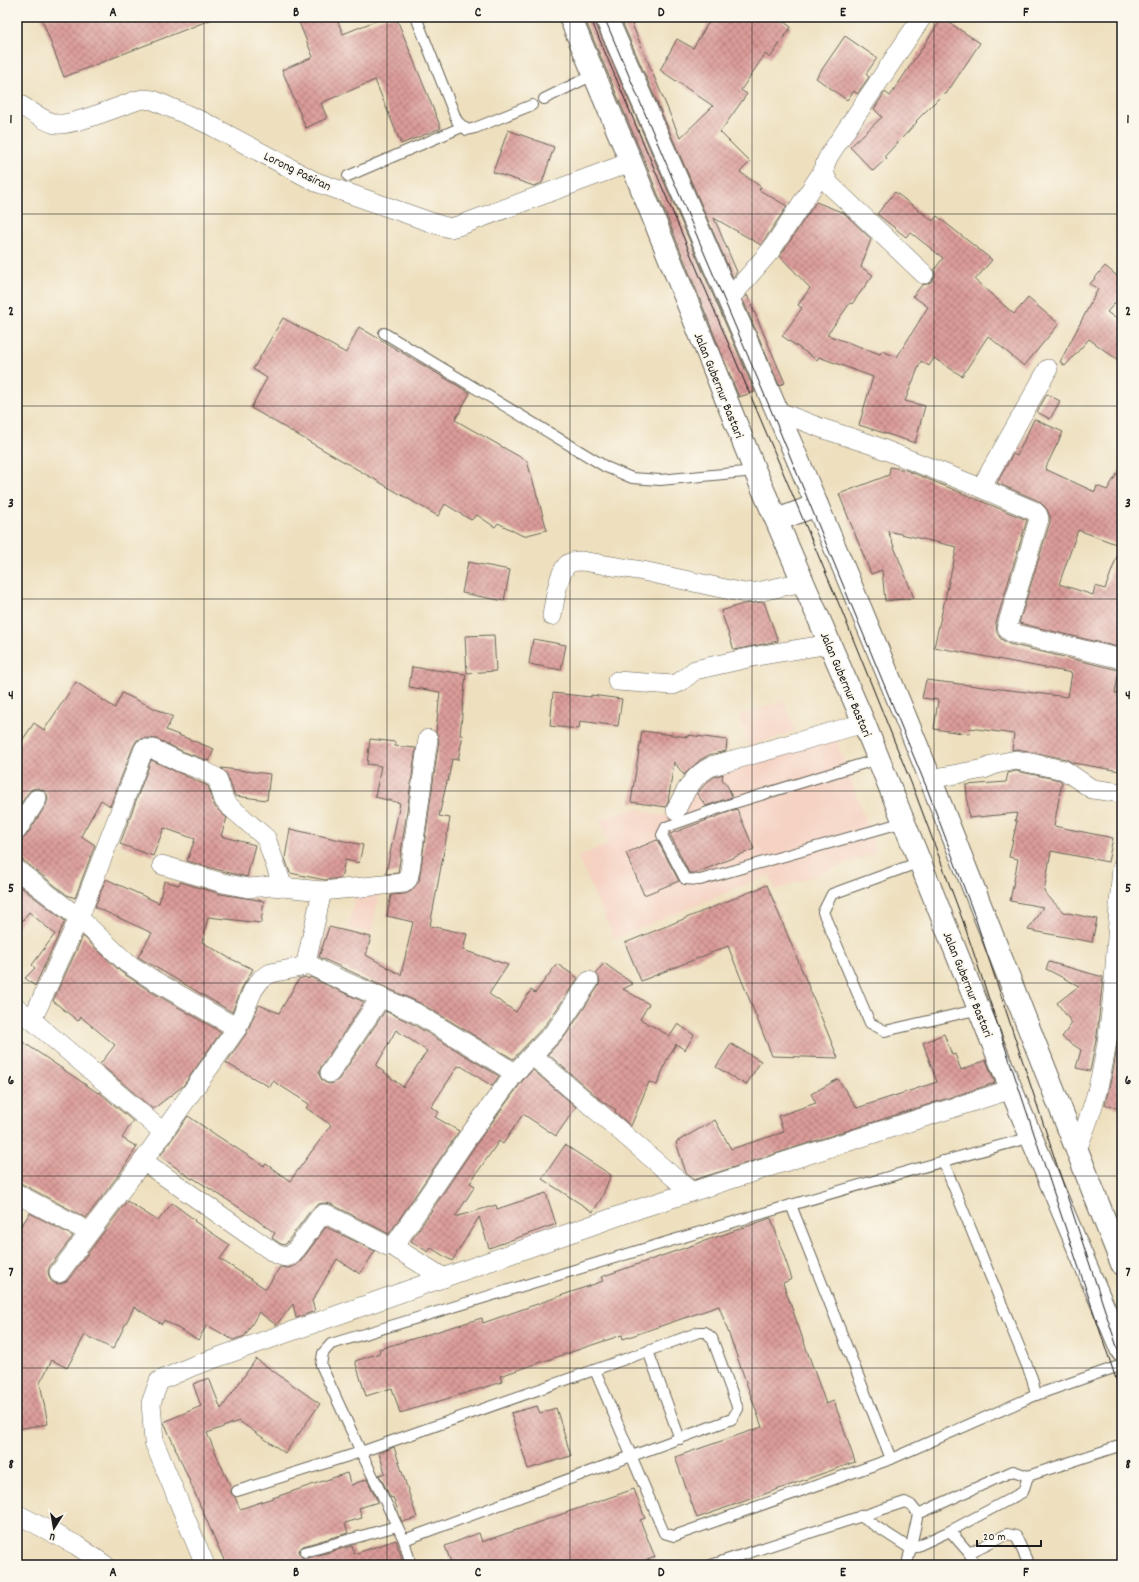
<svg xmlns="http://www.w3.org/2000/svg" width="1139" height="1582" viewBox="0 0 1139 1582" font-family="Dekko,sans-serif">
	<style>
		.built { fill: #f5d2c2 }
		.building { fill: url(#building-cross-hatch); fill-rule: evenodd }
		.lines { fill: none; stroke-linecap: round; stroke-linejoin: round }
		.lane-casing { stroke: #666155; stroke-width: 12 }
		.street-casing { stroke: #666155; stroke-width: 20 }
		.highway-casing { stroke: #666155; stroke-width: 24 }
		.lane { stroke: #fff; stroke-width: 10 }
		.street { stroke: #fff; stroke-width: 19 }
		.highway { stroke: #fff; stroke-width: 22 }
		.tram { stroke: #1c1c1c; stroke-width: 1 }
		.grid { fill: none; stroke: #1c1c1c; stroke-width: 1; stroke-opacity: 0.55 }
		.labels { text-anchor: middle; stroke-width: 3.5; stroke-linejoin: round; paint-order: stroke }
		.street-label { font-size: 13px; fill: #1c1c1c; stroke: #fbf7ec }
		.neatline { fill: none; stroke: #1c1c1c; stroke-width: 1.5 }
		.grid-label { font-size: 13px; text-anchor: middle; font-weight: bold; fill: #1c1c1c }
	</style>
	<defs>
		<pattern id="building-cross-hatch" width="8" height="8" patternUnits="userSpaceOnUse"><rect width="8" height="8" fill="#db9c9a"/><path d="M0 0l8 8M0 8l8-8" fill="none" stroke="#b17e7d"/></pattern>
	</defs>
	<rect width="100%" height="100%" fill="#fbf7ec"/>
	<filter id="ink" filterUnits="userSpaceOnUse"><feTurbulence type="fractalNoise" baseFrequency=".025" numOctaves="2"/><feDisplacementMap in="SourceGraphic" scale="8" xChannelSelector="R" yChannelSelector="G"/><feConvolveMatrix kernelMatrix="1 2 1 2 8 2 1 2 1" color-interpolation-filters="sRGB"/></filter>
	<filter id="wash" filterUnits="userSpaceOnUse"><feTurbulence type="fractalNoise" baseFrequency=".012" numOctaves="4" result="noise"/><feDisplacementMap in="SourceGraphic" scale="16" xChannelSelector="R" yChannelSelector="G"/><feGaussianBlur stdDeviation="0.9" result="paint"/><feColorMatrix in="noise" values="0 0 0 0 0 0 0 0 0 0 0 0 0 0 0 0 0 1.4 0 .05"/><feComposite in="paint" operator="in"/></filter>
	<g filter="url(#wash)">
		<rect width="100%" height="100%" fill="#eee0bf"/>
		<!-- built -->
		<g class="built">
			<polygon points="784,701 795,731 749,747 738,716"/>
			<polygon points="836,738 877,852 776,890 769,875 614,939 578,857 609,843 599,819 637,808 661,816 678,813 712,770"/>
			<polygon points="357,888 380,893 371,933 348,928"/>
		</g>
		<g id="blocks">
			<!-- building -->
			<g class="building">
				<polygon points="41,17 215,17 215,18 64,77"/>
				<polygon points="297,17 336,17 343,34 385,17 396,17 441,128 401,144 375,80 321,103 327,118 306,128 282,70 313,57"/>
				<polygon points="584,17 594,17 595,22 755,392 739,397 643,157"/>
				<polygon points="620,17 629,17 680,138 713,106 660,70 677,39 693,48 712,17 777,17 791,27 770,58 765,54 741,90 747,94 720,132 750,162 740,172 761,187 759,190 787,206 761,245 714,218 737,272 733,278"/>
				<polygon points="942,18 980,43 946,94 944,93 916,121 917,122 885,156 887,158 873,171 850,147 882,117 874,109 885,92 890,96"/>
				<polygon points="845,36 877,58 866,74 869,77 857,94 854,91 847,100 816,78"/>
				<polygon points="508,130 554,147 542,183 534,186 493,172"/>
				<polygon points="895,192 933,221 937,216 992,260 975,280 1014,314 1028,298 1059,324 1024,366 988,336 962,376 934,358 929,366 921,361 905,401 925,406 915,443 859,425 873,377 819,357 817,360 782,336 802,308 798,305 810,288 780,256 816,202 844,213 871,239 861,267 873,275 852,304 850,303 827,335 880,354 882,351 897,357 928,307 913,296 922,285 927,284 932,281 935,276 934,270 943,258 910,232 906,237 877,214"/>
				<polygon points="1105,266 1122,280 1122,295 1107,312 1122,323 1122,363 1089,339 1065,366 1060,362 1098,289 1090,284"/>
				<polygon points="747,295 785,383 779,385 743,300"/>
				<polygon points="283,318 346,353 359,327 470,393 455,420 527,461 547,530 523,536 498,523 495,527 477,515 471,520 445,504 438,516 251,408 267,378 253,369"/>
				<polygon points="1047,394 1060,401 1050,419 1037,412"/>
				<polygon points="1034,419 1063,432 1045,469 1095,492 1097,486 1107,490 1122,466 1122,528 1116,544 1078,530 1059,584 1093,595 1095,586 1105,589 1120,548 1122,549 1122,648 1019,623 1050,522 1050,516 1046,508 1039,501 997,483 1013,454 1017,456"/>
				<polygon points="890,467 906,470 1027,520 996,623 997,633 1001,639 1009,644 1119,670 1115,693 1122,694 1122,757 1120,771 1073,763 1066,759 1018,749 1012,750 1014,734 970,728 969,734 934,729 938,700 922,698 926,680 1068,697 1072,673 934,647 957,547 888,531 914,598 885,601 882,570 871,574 839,494 889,475"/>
				<polygon points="468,562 510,570 504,601 462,593"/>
				<polygon points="764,602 778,641 734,650 721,611 743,604"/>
				<polygon points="494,635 496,671 467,673 465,636"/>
				<polygon points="533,639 566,645 561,670 529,664"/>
				<polygon points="412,667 466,674 460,735 463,735 458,760 452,759 448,781 447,781 439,816 450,818 430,926 467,934 463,950 508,965 489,994 516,1012 531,990 535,993 557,964 578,978 548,1022 513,1059 422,1004 319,957 329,927 371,937 366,955 401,975 413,922 387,916 391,895 405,894 411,891 419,881 439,740 436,732 440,692 409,687"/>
				<polygon points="76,682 115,708 122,693 173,717 166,730 214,749 209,761 184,752 157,739 144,738 137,740 134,745 110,806 101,800 81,836 95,845 75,898 67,895 24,861 17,859 17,841 22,840 26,836 46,805 48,799 47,794 43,790 38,788 32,789 28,793 17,810 17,748 34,723 44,730"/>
				<polygon points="553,693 591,697 591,695 622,699 618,726 580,721 579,729 550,726"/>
				<polygon points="642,731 688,737 688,735 727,740 726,751 709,755 700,760 684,775 674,762 668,802 666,807 631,802"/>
				<polygon points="370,739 395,742 395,746 416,748 398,873 386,874 400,803 375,797 381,766 367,764"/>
				<polygon points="151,760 208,786 215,807 227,818 221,836 255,845 247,877 226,872 187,861 195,839 164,828 153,856 120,844"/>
				<polygon points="221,768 270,774 267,800 235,796 227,775"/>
				<polygon points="1016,771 1060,780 1062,782 1054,826 1113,838 1108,862 1051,851 1044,892 1063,912 1097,919 1092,942 1028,930 1043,907 1010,901 1018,859 1009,857 1017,821 1015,821 1017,813 969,818 966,785 1006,782 1008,773"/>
				<polygon points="723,774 722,779 728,787 732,797 706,806 697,794 707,782 716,776"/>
				<polygon points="737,809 754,849 696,873 689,873 670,834"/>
				<polygon points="290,829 363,845 359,863 345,860 341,878 325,880 290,873 285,858"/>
				<polygon points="657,840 679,881 644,895 626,853"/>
				<polygon points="106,879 159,903 164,881 179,885 180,882 221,894 264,901 261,923 208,917 202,942 229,958 253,969 243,986 232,1012 138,957 152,933 95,907"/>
				<polygon points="17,884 65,921 35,986 25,978 35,968 32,965 55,934 29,912 17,928"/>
				<polygon points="767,885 838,1058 772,1056 728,946 641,981 625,943"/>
				<polygon points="83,936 121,972 150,991 221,1032 183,1086 153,1109 100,1064 115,1045 81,1017 78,1021 53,1001"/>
				<polygon points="1049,962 1103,977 1097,1035 1090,1071 1076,1068 1081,1050 1062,1037 1072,1023 1057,1003 1079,986 1046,969"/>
				<polygon points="604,963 633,984 623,989 649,1004 640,1019 670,1036 678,1024 694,1035 685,1050 676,1044 667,1060 657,1085 649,1082 631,1126 615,1112 616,1110 603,1102 548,1054 566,1035 598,987 600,981 596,973"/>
				<path d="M 305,977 L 309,979 L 310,977 L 364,1002 L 321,1067 L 319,1072 L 320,1077 L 324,1082 L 329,1084 L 334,1083 L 339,1079 L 385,1011 L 411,1023 L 499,1076 L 492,1086 L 461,1066 L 460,1067 L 458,1066 L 431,1107 L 439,1112 L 435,1117 L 459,1131 L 389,1234 L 331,1204 L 323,1203 L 319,1204 L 311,1210 L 285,1245 L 281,1244 L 272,1238 L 275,1233 L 240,1208 L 193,1178 L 192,1179 L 160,1156 L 188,1116 L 216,1135 L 264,1166 L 266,1164 L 290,1181 L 331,1125 L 306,1108 L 309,1104 L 273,1081 L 270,1087 L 226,1063 L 246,1034 L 259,1005 L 279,1013 L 299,979 ZM 396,1030 L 427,1051 L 403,1087 L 376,1066 Z"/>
				<polygon points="1122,1012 1122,1109 1105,1105 1114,1066"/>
				<polygon points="944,1034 952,1055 955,1054 961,1070 986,1060 995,1083 694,1180 686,1173 676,1142 715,1120 731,1149 784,1132 778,1116 816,1103 811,1094 838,1079 857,1108 937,1082 923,1043"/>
				<polygon points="17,1038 98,1093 99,1092 133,1121 122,1138 137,1147 120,1173 86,1218 22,1184 17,1183"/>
				<polygon points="731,1044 761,1061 746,1085 716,1067"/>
				<polygon points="533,1070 576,1107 556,1136 523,1114 503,1144 499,1141 470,1183 475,1186 455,1217 496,1205 497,1209 546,1193 556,1224 489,1248 479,1217 452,1261 431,1248 428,1252 411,1241 477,1143 523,1080"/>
				<polygon points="565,1145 611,1175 602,1197 593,1212 542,1179"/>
				<polygon points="127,1201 158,1221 172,1203 195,1220 194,1221 230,1245 220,1259 266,1289 280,1267 288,1268 295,1266 301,1261 326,1227 375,1251 360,1274 337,1259 312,1301 315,1311 296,1318 293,1304 276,1325 259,1312 245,1336 233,1340 207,1325 198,1340 164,1320 162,1324 134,1307 113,1349 85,1335 67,1368 52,1360 40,1383 48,1424 17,1429 17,1232 30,1213 73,1236 50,1266 48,1271 49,1277 52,1282 57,1284 63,1283 68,1280"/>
				<polygon points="771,1218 792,1279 783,1283 826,1404 834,1401 855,1462 697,1518 675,1457 762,1427 719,1306 623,1339 622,1335 500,1376 502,1382 400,1413 392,1388 366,1396 355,1361 380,1353 379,1349 482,1318 483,1323 603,1281 601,1277"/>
				<polygon points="256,1359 320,1404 285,1453 239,1421 207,1433 231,1488 231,1493 235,1497 240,1509 347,1473 351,1485 367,1479 378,1502 359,1508 362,1518 345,1523 348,1533 303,1546 299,1550 299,1554 303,1558 307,1558 352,1546 354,1554 396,1540 404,1565 226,1565 164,1422 201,1406 193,1384 209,1378 221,1409"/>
				<polygon points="537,1406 540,1413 556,1408 571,1456 528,1469 511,1413"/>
				<polygon points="394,1447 417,1518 402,1522 393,1497 391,1498 379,1475 385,1473 379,1453"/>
				<polygon points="634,1489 645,1518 640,1520 655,1557 634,1565 452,1565 445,1546 479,1533 482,1542"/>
			</g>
		</g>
	</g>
	<g filter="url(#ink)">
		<use href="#blocks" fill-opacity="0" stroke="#666155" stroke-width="1"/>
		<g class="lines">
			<defs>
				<g id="lane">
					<polyline points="416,17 457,121 467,130 475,128 532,105"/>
					<polyline points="544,99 595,74"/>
					<polyline points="348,176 462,127"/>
					<polyline points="384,333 606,467 632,478 660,480 755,471"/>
					<polyline points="878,759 728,805 666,827 662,835 685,879 700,880 904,822"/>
					<polyline points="920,862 832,894 823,912 870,1023 885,1031 980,1009"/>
					<polyline points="943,1161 1032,1378 1036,1395"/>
					<polyline points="791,1205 891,1459"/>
					<polyline points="648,1351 680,1439"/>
					<polyline points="595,1370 664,1533 674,1536 891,1459 1036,1395 1122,1365"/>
					<polyline points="237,1491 361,1452 404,1540 411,1565"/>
					<polyline points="918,1514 1013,1471 1028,1476 1122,1445"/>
					<polyline points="860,1516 911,1549"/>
					<polyline points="950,1531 969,1553 975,1565"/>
					<path d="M 404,1540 L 732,1419 L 738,1409 L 712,1338 L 705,1332 L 699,1332 L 648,1351 L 361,1452 L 321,1365 L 323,1353 L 331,1344 C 564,1274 797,1200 1032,1137"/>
					<polyline points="911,1549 950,1531 1023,1492 1028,1476"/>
					<polyline points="305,1552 397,1526"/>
					<polyline points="969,1553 1007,1534 1016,1536 1029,1565"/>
					<polyline points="711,1565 905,1502 911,1505 918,1514 907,1565"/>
				</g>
				<g id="street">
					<path d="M 922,17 L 832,151 C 824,163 821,172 830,185 L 924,274"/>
					<path d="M 17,103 C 29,110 42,120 55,124 C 69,127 118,107 135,101 L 143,99 L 153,100 L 206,123 L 316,182 L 439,225 L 450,228 L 461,225 L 631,162"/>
					<polyline points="729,299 771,250 823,171"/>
					<polyline points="777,411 821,428 870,444 981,488 1034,511 1038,515 1039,519 1007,626 1008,630 1012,633 1122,659"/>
					<polyline points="981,488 1048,369"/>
					<path d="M 552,616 C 554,603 558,574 567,565 C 571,561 576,561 582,561 L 643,571 L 744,593 L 757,592 L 803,582"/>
					<polyline points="617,681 673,685 680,682 695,670 757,656 830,644"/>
					<polyline points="930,779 984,769 996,764 1016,760 1064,770 1092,789 1122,793"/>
					<path d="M 676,810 C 685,791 693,775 712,766 L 864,723"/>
					<polyline points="17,830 37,799"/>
					<polyline points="162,865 223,883 248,888 272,886 322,891 404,883 408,879 410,870 428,739"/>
					<polyline points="17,870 79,918 127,963 155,981 237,1028"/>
					<polyline points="322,891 306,963 301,967 271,973 261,979 253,990 237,1028 143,1161 276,1254 285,1257 292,1255 319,1218 323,1214 326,1214 388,1246 392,1246 444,1278"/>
					<polyline points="306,963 330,975 416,1013 515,1073"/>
					<polyline points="17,1008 32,1020 79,918 144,749 153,749 180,762 202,770 217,778 224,800 228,805 266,838 283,887"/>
					<polyline points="32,1020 164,1133"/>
					<polyline points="532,1055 691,1192"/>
					<polyline points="330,1073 381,997"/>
					<path d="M 1076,1152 C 1084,1132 1092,1112 1097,1091 C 1116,1019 1115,942 1122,868"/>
					<polyline points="17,1194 89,1232"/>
					<polyline points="392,1246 396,1243 468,1137 515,1073 557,1029 589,981"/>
					<polyline points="59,1273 143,1161"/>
					<polyline points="17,1514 76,1545 105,1565"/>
					<polyline points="205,1565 154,1442 151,1403 159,1381 193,1366 638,1209 1012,1089"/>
				</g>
				<g id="highway">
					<polyline points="570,17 631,162 755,471 864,723 1016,1101 1122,1351"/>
					<path d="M 606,17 C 716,270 827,522 930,778 C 995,939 1057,1102 1122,1264"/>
					<polyline points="777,520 817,505"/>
				</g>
			</defs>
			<!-- lane casing -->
			<use href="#lane" class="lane-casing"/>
			<!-- street casing -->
			<use href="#street" class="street-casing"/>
			<!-- highway casing -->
			<use href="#highway" class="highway-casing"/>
			<!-- lane -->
			<use href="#lane" class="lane"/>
			<!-- street -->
			<use href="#street" class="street"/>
			<!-- highway -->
			<use href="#highway" class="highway"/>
			<!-- tram -->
			<g class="tram">
				<polyline points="590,17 841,609 916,795 963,921 1122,1397"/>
				<polyline points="604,17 773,415 928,791 975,917 1122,1362"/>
			</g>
		</g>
	</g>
	<!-- grid -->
	<path class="grid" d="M 204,17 L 204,1565M 387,17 L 387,1565M 570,17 L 570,1565M 752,17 L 752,1565M 934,17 L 934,1565M 17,214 L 1122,214M 17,406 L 1122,406M 17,599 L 1122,599M 17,791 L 1122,791M 17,983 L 1122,983M 17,1176 L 1122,1176M 17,1368 L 1122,1368"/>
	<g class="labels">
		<!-- street labels -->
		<g class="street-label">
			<text transform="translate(298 170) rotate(26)" y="5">Lorong Pasiran</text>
			<text transform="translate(720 385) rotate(68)" y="5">Jalan Gubernur Bastari</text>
			<text transform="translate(847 684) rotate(67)" y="5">Jalan Gubernur Bastari</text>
			<text transform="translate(969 984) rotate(68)" y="5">Jalan Gubernur Bastari</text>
		</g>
	</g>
	<!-- margin -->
	<rect width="1139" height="1582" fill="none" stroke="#fbf7ec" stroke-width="44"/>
	<!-- north arrow -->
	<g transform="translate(54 1528) rotate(191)" stroke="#fbf7ec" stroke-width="3" paint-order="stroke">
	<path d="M0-3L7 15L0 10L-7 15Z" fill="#1c1c1c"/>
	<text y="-6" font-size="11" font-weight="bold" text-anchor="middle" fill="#1c1c1c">U</text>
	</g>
	<!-- scale -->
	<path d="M977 1540v6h64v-6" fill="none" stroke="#1c1c1c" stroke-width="2"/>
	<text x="983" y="1540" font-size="12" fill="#1c1c1c" stroke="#fbf7ec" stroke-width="3" paint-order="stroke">20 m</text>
	<rect x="22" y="22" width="1095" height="1538" class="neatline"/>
	<g class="grid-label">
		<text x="113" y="16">A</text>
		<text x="296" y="16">B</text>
		<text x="478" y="16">C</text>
		<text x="661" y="16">D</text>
		<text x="843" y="16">E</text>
		<text x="1026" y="16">F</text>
		<text x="11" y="123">1</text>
		<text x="1128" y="123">1</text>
		<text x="11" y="315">2</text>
		<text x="1128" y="315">2</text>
		<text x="11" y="507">3</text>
		<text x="1128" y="507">3</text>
		<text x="11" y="699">4</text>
		<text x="1128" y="699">4</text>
		<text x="11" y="892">5</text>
		<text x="1128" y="892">5</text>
		<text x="11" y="1084">6</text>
		<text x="1128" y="1084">6</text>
		<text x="11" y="1276">7</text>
		<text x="1128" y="1276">7</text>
		<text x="11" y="1468">8</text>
		<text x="1128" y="1468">8</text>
		<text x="113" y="1576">A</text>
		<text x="296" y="1576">B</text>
		<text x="478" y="1576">C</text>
		<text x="661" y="1576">D</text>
		<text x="843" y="1576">E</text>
		<text x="1026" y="1576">F</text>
	</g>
</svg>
